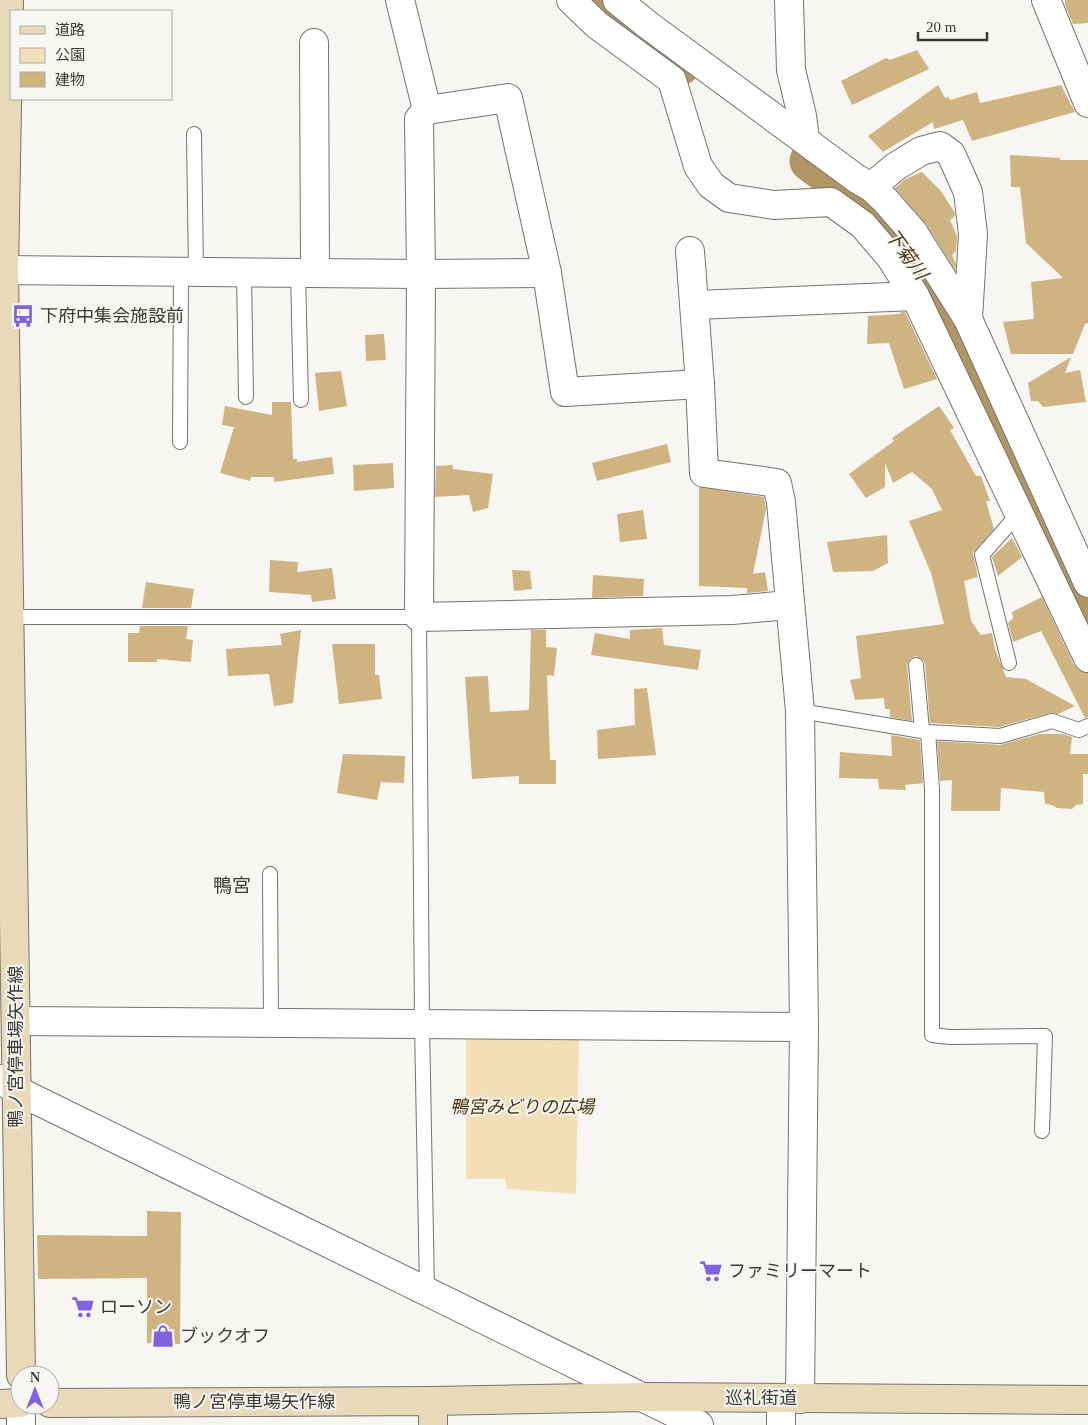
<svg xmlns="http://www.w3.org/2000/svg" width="1088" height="1425" viewBox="0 0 1088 1425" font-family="'Times New Roman','Noto Sans JP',serif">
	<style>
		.green { fill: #f4deb8 }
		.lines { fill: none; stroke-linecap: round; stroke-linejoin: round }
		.river { stroke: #b19664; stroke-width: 41 }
		.building { fill: #cfb380 }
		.lane-casing { stroke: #757371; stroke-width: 16 }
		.street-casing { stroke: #757371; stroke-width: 30 }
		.secondary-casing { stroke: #757371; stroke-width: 30 }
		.lane { stroke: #fff; stroke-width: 14 }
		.street { stroke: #fff; stroke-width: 28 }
		.secondary { stroke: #e8dab8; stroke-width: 28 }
		.labels { text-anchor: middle; stroke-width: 4; stroke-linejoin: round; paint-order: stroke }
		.poi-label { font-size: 18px; fill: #3c3b3a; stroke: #f7f6f3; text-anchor: start }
		.street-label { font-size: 18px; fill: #3c3b3a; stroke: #f7f6f3 }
		.park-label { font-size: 18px; font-style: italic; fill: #4a350c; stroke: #f7f6f3 }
		.water-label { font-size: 19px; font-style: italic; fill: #4f3b13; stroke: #f7f6f3 }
		.neighbourhood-label { font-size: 19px; fill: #3c3b3a; stroke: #f7f6f3 }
	</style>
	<rect width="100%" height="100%" fill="#f7f6f3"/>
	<!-- green -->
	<polygon class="green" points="466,1034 579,1036 576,1194 507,1189 505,1179 466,1179"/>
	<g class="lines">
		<!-- river -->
		<g class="river">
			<polyline points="591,0 680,65"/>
			<polyline points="810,161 860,197 905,245 927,280 1088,619"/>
		</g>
	</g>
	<!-- building -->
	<g class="building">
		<polygon points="1065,0 1088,0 1088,23 1073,24 1065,5"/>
		<polygon points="917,50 929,69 852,105 841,81 886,58 890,60"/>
		<polygon points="938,85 945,98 949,97 950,100 977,92 980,103 1061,85 1075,112 972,141 963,120 934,129 933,122 883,152 868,136"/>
		<polygon points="1010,155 1060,158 1060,160 1088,160 1088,323 1085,324 1073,354 1011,354 1003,322 1034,319 1031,282 1063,278 1026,243 1020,187 1011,187"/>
		<polygon points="922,172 941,191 955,213 955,216 950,220 957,236 956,251 952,255 956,264 955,270 926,224 895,188 904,180"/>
		<polygon points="901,312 905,312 937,379 904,389 889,343 867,344 868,316 900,314"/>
		<polygon points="384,334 386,360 366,361 365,335"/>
		<polygon points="1071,357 1065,373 1080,370 1086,402 1043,407 1038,401 1031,401 1028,383"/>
		<polygon points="341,371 347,406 319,411 315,373"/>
		<polygon points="272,402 291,402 293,459 297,459 297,462 332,457 334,474 274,482 274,477 251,477 250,481 220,473 234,427 222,425 225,406 272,415"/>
		<polygon points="939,406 954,428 950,430 976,476 981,476 990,501 986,501 994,529 973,553 978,577 964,581 971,621 981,635 992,633 995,649 1006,677 1026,679 1075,706 1058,714 1050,713 999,727 930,723 925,664 923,660 916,656 911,658 907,665 912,721 890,717 890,709 885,709 884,698 855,700 850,680 861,678 856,636 944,624 931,573 909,521 942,510 932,489 912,472 893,483 885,463 885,487 866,498 849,474 894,441 892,438"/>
		<polygon points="667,444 671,462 597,481 592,463"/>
		<polygon points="393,463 394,488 354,491 353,465"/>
		<polygon points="453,465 453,469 493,474 488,508 473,512 469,495 435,497 436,466"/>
		<polygon points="699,487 764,497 766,509 753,574 765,572 768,591 747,593 747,588 699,586"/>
		<polygon points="643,510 647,539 620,542 617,514"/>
		<polygon points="887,535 888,563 873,571 833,572 827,542"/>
		<polygon points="1012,538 1022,557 998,576 992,557"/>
		<polygon points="270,560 298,562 297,572 332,568 336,599 312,602 311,595 269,592"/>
		<polygon points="512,570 530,571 532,589 514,591"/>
		<polygon points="593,575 644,579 643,596 592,598"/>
		<polygon points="146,582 194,589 191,608 142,608"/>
		<polygon points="1042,597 1074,665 1080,671 1088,673 1088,717 1085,718 1041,631 1013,642 1008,623 1013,618 1012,612"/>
		<polygon points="140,626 188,626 186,639 193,640 191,662 157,659 157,662 128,662 128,633 139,633"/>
		<polygon points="662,628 664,645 701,650 698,670 591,655 595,633 630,639 630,630"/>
		<polygon points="301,630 293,703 274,706 269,674 228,676 226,649 282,645 280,634"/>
		<polygon points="531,630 546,630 546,647 557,648 554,676 547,675 550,760 556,760 556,784 519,784 519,776 472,779 465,677 488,676 490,712 529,710"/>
		<polygon points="332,644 375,644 375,675 379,675 382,699 339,704"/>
		<polygon points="647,688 656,755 598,759 597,730 635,725 634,689"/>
		<polygon points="1040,734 1063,734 1072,737 1070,754 1088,754 1088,774 1083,774 1083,804 1076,805 1072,809 1057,808 1052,805 1045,804 1044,792 1001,788 1000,811 951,811 952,780 940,781 937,741 1000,745"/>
		<polygon points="891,735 920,740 923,783 905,785 906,790 879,789 878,779 839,778 840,752 892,756"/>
		<polygon points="343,754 405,756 404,783 381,782 377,800 337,793"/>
		<polygon points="147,1211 181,1212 180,1344 147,1343 147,1278 38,1279 37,1235 147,1236"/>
	</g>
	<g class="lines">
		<defs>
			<g id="lane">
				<polyline points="194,134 196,272"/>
				<polyline points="244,273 246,397"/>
				<polyline points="298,273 301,400"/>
				<polyline points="180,442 181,272"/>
				<polyline points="9,617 419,617 422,1025 427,1290"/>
				<polyline points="1009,663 982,555 1018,514"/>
				<polyline points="916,665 922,730"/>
				<polyline points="800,711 928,732 1000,736 1052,721 1079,730 1088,726"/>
				<polyline points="928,732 932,789 932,1035 950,1037 1045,1036 1042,1131"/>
				<polyline points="270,874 271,1024"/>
			</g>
			<g id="street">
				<polyline points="400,0 427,110 508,98 547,273 565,392 700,384 704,473 777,483 781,502 800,711 804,1027 800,1399"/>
				<polyline points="571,0 597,25 672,80 698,166 711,185 729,198 774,205 831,202 863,225 891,258 915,296 1088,658"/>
				<polyline points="617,0 648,25 857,179 871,187 885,200 913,232 968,319 1088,583"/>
				<polyline points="789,0 791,70 802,116 805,140"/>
				<polyline points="1046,0 1088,103"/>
				<polyline points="314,43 315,273"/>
				<polyline points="427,110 419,119 421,274 419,617 732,610 790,605"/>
				<polyline points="871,187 895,167 921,151 940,146 951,154 968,192 973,234 968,319"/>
				<polyline points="690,251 700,384"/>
				<polyline points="0,270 421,274 547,273"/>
				<polyline points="695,305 915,296"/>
				<polyline points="16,1021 804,1027"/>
				<polyline points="0,1079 16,1090 699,1425"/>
				<polyline points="781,1398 781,1425"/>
				<polyline points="21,1425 21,1405"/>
			</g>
			<g id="secondary">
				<polyline points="9,0 4,270 21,1375"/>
				<polyline points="433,1401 645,1397 1088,1400"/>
				<polyline points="50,1403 433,1401 433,1425"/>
				<polyline points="0,1404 20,1403"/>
			</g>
		</defs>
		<!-- lane casing -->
		<use href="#lane" class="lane-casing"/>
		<!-- street casing -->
		<use href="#street" class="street-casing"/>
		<!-- secondary casing -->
		<use href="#secondary" class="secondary-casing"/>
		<!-- lane -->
		<use href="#lane" class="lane"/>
		<!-- street -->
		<use href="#street" class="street"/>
		<!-- secondary -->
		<use href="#secondary" class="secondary"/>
	</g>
	<!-- icons -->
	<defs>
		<symbol id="bus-bare" viewBox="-9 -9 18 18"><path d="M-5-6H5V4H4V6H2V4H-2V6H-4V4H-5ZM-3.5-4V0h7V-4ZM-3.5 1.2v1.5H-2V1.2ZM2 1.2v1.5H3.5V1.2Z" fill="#8062dd" stroke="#f7f6f3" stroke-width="2.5" paint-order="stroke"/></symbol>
		<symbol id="supermarket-bare" viewBox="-9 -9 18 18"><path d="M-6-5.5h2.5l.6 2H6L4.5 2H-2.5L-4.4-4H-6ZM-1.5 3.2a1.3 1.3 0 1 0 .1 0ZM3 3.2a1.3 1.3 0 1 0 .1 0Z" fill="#8062dd" stroke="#f7f6f3" stroke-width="2.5" paint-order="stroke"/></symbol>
		<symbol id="shop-bare" viewBox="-9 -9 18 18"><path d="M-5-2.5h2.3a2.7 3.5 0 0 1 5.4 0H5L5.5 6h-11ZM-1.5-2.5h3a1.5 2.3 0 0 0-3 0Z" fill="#8062dd" stroke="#f7f6f3" stroke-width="2.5" paint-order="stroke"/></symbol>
	</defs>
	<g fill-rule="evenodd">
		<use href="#bus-bare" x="7" y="300" width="32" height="32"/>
		<use href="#supermarket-bare" x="695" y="1255" width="32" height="32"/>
		<use href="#supermarket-bare" x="67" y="1291" width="32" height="32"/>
		<use href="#shop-bare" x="147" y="1320" width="32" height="32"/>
	</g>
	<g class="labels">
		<!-- poi labels -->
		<g class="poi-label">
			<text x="40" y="322">下府中集会施設前</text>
			<text x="728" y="1277">ファミリーマート</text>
			<text x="100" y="1313">ローソン</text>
			<text x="180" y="1342">ブックオフ</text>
		</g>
		<!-- street labels -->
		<g class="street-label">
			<text transform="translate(16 1047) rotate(-90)" y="6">鴨ノ宮停車場矢作線</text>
			<text x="761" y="1404">巡礼街道</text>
			<text x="254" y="1408">鴨ノ宮停車場矢作線</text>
		</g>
		<!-- park labels -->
		<g class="park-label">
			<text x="522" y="1113">鴨宮みどりの広場</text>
		</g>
		<!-- water labels -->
		<g class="water-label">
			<text transform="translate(907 254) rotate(54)" y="7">下菊川</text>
		</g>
		<!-- neighbourhood labels -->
		<g class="neighbourhood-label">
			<text x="232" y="892">鴨宮</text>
		</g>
	</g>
	<!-- legend -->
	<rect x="10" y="10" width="162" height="90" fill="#f7f6f3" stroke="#acaba9"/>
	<rect x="20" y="26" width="25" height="8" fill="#e8dab8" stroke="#acaba9"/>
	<text x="55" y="35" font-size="15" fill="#3c3b3a">道路</text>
	<rect x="20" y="48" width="25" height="15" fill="#f4deb8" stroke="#acaba9"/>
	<text x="55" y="60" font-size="15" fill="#3c3b3a">公園</text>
	<rect x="20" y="72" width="25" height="15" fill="#cfb380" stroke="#acaba9"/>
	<text x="55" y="85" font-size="15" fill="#3c3b3a">建物</text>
	<!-- north arrow -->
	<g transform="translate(35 1390)"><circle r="24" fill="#f7f6f3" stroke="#acaba9"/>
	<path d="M0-4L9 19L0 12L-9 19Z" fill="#8062dd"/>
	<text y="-8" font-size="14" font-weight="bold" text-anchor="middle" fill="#3c3b3a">N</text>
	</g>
	<!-- scale -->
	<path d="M918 32v8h69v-8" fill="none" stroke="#3c3b3a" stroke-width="2.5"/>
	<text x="926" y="32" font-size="15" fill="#3c3b3a" stroke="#f7f6f3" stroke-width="4" paint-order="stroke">20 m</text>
</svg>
